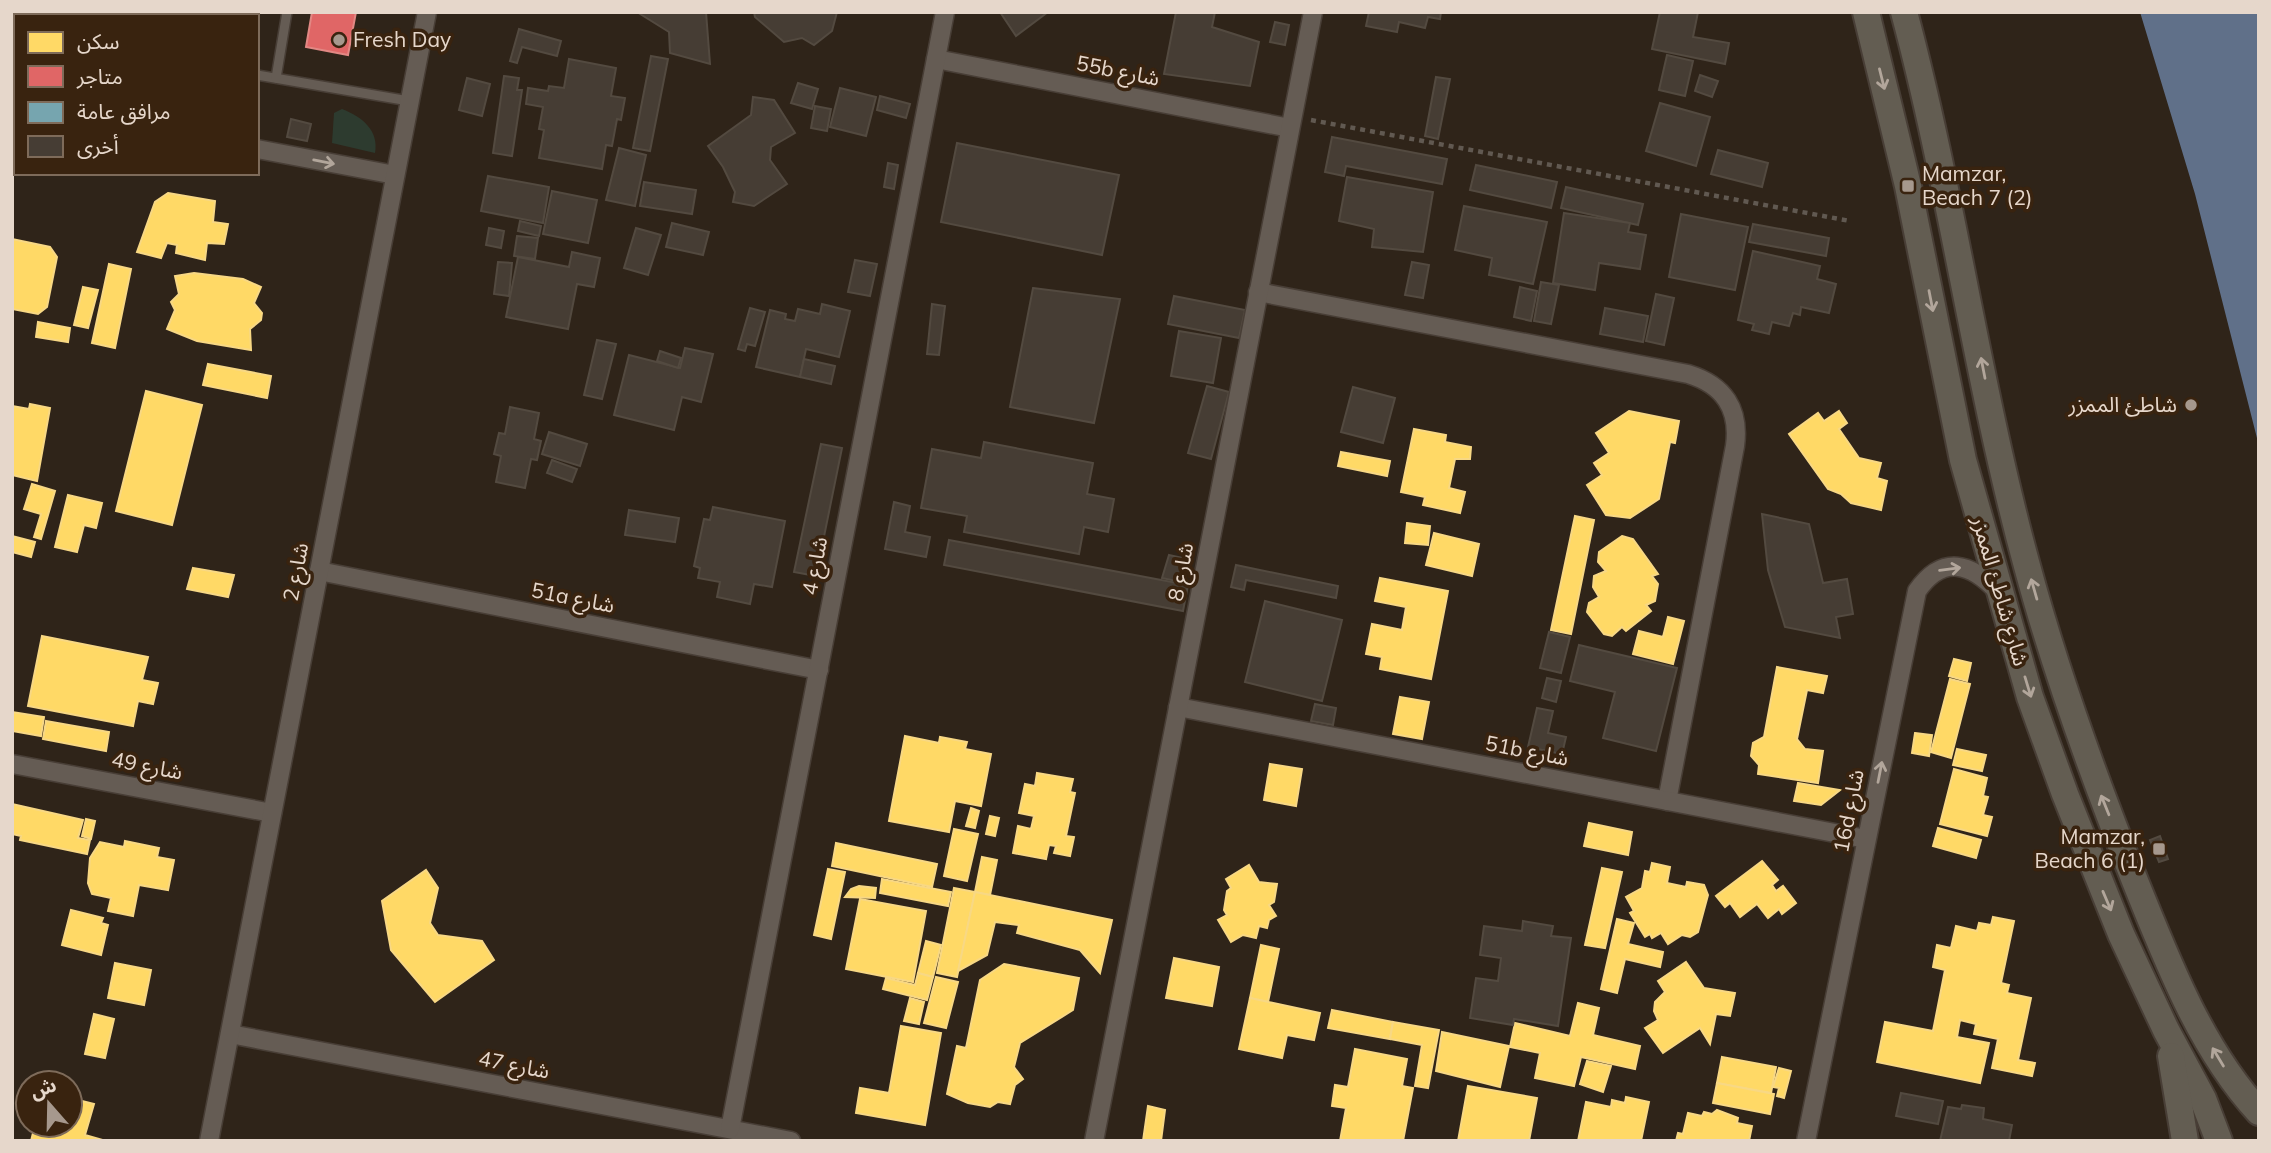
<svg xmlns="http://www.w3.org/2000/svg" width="2271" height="1153" viewBox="0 0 2271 1153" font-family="Mulish,'Noto Sans Arabic',sans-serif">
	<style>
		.green { fill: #2d3b2f }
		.water { fill: #607089 }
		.homes { fill: #ffd966; stroke: #f8d884; stroke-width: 2 }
		.shops { fill: #e06666; stroke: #e28884; stroke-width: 2 }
		.public { fill: #76a5af; stroke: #98b4b7; stroke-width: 2 }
		.building { fill: #463d34; stroke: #534a40; stroke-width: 2 }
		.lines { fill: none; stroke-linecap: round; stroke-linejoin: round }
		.service-casing { stroke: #483e36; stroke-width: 12 }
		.minor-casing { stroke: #483e36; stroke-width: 21 }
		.secondary-casing { stroke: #483e36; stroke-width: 30 }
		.path { stroke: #615951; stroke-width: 4.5; stroke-dasharray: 5 5; stroke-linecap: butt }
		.service { stroke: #655c54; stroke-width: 9 }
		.minor { stroke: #655c54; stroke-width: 18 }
		.secondary { stroke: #635d52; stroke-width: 26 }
		.oneway { stroke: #b2a69b }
		.poi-dot { fill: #a6988d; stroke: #39230f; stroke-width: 2.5 }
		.labels { text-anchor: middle; stroke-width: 7; stroke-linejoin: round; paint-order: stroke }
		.poi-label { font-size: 21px; fill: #e6d7cb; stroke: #39230f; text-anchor: start }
		.street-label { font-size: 21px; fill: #e6d7cb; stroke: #39230f }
	</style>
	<rect width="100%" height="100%" fill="#2f2419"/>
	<!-- green -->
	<path class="green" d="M 342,109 C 362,117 379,130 375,153 L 332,143 L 334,113 Z"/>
	<!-- water -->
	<polygon class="water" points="2140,12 2259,12 2259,446 2195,194"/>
	<!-- homes -->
	<g class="homes">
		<polygon points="168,193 215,201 213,222 228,224 224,244 207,243 205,260 176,253 177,245 167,243 161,258 137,252 155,202"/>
		<polygon points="12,239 50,247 57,257 47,307 38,314 12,309"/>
		<polygon points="109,264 131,269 115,348 92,343"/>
		<polygon points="194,273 243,279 261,287 254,303 262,313 261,320 250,329 251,350 197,341 167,329 175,310 171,302 179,294 175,276"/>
		<polygon points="83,287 98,290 88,328 74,325"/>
		<polygon points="38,322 70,328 68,342 36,337"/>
		<polygon points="208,364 271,376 267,398 203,385"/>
		<polygon points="146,391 202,405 172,525 116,511"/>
		<polygon points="30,404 50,408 37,481 12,475 12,406 29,409"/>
		<polygon points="1629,411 1679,421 1675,443 1670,442 1659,499 1630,518 1606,515 1587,485 1602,475 1594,463 1609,453 1596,433"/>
		<polygon points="1839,411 1847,423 1839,429 1859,458 1881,463 1877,478 1887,481 1881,510 1851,503 1841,494 1828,489 1789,434 1818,413 1824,421"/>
		<polygon points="1414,429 1446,435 1445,442 1471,447 1470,459 1455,459 1449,488 1465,492 1460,513 1423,505 1425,497 1401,492"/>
		<polygon points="1341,452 1390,461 1387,476 1338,466"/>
		<polygon points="32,484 55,491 41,539 34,537 41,514 24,509"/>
		<polygon points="68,495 102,503 96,528 84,525 77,552 55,547"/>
		<polygon points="1575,516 1594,520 1571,634 1551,630"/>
		<polygon points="1407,523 1430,526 1428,545 1405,543"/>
		<polygon points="1434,533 1479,544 1472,576 1426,565"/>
		<polygon points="12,536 35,542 31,557 12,552"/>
		<polygon points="1622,536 1633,539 1658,574 1652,576 1658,584 1655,601 1646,605 1651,611 1626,631 1622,627 1612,636 1604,634 1587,612 1589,603 1599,597 1593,587 1594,576 1606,571 1598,562 1599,552"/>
		<polygon points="193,568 234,575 228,597 187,589"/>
		<polygon points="1380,578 1448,591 1431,679 1380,669 1382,657 1366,654 1372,624 1402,630 1406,607 1375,601"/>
		<polygon points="1668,617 1684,621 1673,664 1633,654 1639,631 1663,637"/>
		<polygon points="42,636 148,657 142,680 158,683 153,704 138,701 133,726 28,706"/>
		<polygon points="1954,659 1971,663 1967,681 1949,676"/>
		<polygon points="1777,667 1827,676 1823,693 1807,690 1797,739 1805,749 1823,751 1818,783 1758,774 1759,765 1751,756 1753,743 1764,737"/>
		<polygon points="1950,679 1970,684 1951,758 1931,752"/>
		<polygon points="1400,697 1429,702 1422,739 1393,734"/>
		<polygon points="12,712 44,717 41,736 12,731"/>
		<polygon points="46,721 109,732 106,751 43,739"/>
		<polygon points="1915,733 1932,735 1929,756 1912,753"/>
		<polygon points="905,736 939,743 940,737 967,742 965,749 991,754 981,806 955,801 949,832 889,821"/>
		<polygon points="1957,749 1986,755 1982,771 1953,765"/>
		<polygon points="1270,764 1302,769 1296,806 1264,800"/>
		<polygon points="1954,769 1987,778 1983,796 1988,797 1983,815 1992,817 1987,836 1940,824"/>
		<polygon points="1037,773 1073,779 1070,792 1075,793 1066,836 1074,837 1070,856 1054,853 1056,846 1049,845 1046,859 1013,853 1018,826 1031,829 1034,816 1019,813 1025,784 1035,786"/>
		<polygon points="1798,783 1840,790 1821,805 1794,801"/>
		<polygon points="12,804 83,820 78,838 90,840 87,854 20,840 21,836 12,834"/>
		<polygon points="971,808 979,811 975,828 966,826"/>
		<polygon points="990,816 999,818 995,836 986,834"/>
		<polygon points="86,819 95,821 91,839 82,836"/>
		<polygon points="1589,823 1632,832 1628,855 1584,846"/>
		<polygon points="1938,828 1981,840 1976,858 1933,846"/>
		<polygon points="954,829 978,834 967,881 944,876"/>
		<polygon points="125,841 159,848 157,857 174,860 168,890 139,885 133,916 108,911 111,898 92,894 88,883 90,858 100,842 124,847"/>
		<polygon points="836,843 937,864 932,887 832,866"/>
		<polygon points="982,857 997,860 990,895 975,892"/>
		<polygon points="1762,861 1778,880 1772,885 1776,891 1783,886 1796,903 1782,914 1779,909 1768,918 1757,904 1740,917 1730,903 1725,907 1716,896"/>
		<polygon points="1652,863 1670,867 1667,883 1686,887 1687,882 1704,885 1708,895 1698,932 1690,937 1682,935 1668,944 1661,933 1652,938 1650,934 1645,937 1630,913 1634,911 1626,897 1642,888 1645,871 1650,872"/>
		<polygon points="1249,865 1259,882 1277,884 1274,902 1269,905 1276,916 1269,920 1267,928 1259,926 1256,938 1243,935 1231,942 1218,920 1227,915 1224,910 1227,891 1231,888 1226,879"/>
		<polygon points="1602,868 1622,872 1605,948 1585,945"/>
		<polygon points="828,869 845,872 831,939 814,935"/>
		<polygon points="426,870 438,888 430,923 438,935 482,941 494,960 435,1002 391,950 382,901"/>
		<polygon points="882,879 951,892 948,906 880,893"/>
		<polygon points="859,886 876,888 875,898 845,897 851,889"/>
		<polygon points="954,888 975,892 957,977 937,973"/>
		<polygon points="975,892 1112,920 1100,973 1080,950 1017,933 1019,925 995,922 987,955 958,971"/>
		<polygon points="860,899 926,911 913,982 846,969"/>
		<polygon points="71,910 103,918 101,923 108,925 101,955 62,945"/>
		<polygon points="1993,917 2014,921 2001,983 2009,985 2007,993 2031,998 2018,1060 2035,1063 2032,1076 1992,1068 1998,1039 1974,1034 1976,1024 1960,1020 1957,1037 1989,1043 1980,1083 1877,1062 1885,1022 1933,1031 1945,970 1933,967 1937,945 1951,948 1956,926 1977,931 1979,923 1991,925"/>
		<polygon points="1617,919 1634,923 1628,944 1663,952 1660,967 1625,959 1617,993 1601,989"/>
		<polygon points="926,941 941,945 933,977 918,973"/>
		<polygon points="1261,945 1279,949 1268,1002 1250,998"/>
		<polygon points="1174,958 1219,967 1212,1006 1166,998"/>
		<polygon points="1686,962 1704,988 1735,993 1730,1016 1716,1014 1710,1044 1700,1028 1663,1053 1645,1028 1658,1020 1654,1011 1655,1002 1665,992 1658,981"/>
		<polygon points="115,963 151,970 144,1005 108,998"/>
		<polygon points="1004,964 1079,978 1073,1010 1020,1043 1014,1067 1023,1079 1015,1085 1010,1104 998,1102 990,1107 968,1103 947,1094 957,1046 966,1048 980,980"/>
		<polygon points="918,973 933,977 927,1000 883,989 886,978 915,985"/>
		<polygon points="936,977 958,982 946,1028 924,1023"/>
		<polygon points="910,998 924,1002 919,1024 904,1021"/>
		<polygon points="1250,998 1320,1013 1314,1040 1287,1035 1282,1058 1239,1049"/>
		<polygon points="1578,1003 1599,1008 1593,1035 1640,1046 1635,1069 1581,1057 1574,1086 1535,1078 1540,1053 1510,1047 1515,1023 1570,1036"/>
		<polygon points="1332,1010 1393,1022 1390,1039 1328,1028"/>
		<polygon points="94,1014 114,1019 105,1058 85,1054"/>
		<polygon points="1393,1022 1439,1030 1428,1088 1415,1086 1422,1045 1390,1039"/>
		<polygon points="901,1026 941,1033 925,1125 856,1113 860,1088 889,1093"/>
		<polygon points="1442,1032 1509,1046 1500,1087 1436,1071"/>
		<polygon points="1355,1049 1407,1059 1402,1086 1413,1088 1403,1141 1340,1141 1346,1108 1332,1106 1335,1085 1348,1087"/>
		<polygon points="1722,1057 1776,1067 1771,1093 1717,1083"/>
		<polygon points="1587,1061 1611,1066 1603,1092 1580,1084"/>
		<polygon points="1779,1068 1791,1071 1784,1098 1777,1096 1779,1088 1773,1087"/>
		<polygon points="1717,1083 1774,1094 1770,1114 1713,1103"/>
		<polygon points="1468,1086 1537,1098 1529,1141 1458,1141"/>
		<polygon points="1626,1097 1649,1102 1641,1141 1578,1141 1586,1102 1611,1107 1612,1100 1625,1103"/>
		<polygon points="70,1098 94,1104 85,1135 106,1141 31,1141 35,1125 70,1125"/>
		<polygon points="1148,1106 1165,1110 1161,1141 1143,1141"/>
		<polygon points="1717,1110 1738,1118 1737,1123 1752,1126 1749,1141 1676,1141 1678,1133 1683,1134 1688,1113 1702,1116 1704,1112 1712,1114"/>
	</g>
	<!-- shops -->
	<polygon class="shops" points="312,12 356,12 348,55 306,47"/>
	<!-- public -->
	<polygon class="public" points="12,12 50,12 52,16 16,16 16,65 12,67"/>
	<!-- building -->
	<g class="building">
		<polygon points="637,12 706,12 710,64 670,53 669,32"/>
		<polygon points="754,12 837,12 832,31 814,45 802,38 784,42 755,17"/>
		<polygon points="1000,12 1048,12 1016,36"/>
		<polygon points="1176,12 1215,12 1212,27 1259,42 1250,86 1164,74"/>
		<polygon points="1369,12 1441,12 1440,19 1428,17 1425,28 1399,22 1397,32 1366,26"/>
		<polygon points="1660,12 1698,12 1693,37 1729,43 1725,64 1652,49"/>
		<polygon points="1275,22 1289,25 1285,45 1270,42"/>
		<polygon points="519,29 561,41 557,56 522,47 517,63 510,61"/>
		<polygon points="1667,55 1693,61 1685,96 1659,90"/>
		<polygon points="651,56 668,59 650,151 633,148"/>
		<polygon points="569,59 616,68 611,96 625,98 621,120 617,119 612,146 606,145 602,169 539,158 544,130 539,129 543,107 526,104 528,88 548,91 549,86 564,88"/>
		<polygon points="1700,75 1718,81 1712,97 1695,91"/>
		<polygon points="504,76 519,78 517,90 522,90 512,156 493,153"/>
		<polygon points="1436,77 1450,79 1438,139 1425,136"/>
		<polygon points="467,78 490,84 482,116 459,110"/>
		<polygon points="798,83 818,89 812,109 791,103"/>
		<polygon points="840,88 876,97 866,136 830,127"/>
		<polygon points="880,96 910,104 906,118 877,110"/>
		<polygon points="753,97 774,100 795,133 771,147 770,160 787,184 754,206 733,202 735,192 723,167 708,146 751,115"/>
		<polygon points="1660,103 1710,117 1696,166 1646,151"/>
		<polygon points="815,106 831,109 827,131 811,128"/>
		<polygon points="291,119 311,124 307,141 287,137"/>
		<polygon points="1332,137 1447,159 1442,184 1346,166 1344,176 1325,172"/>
		<polygon points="957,143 1119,175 1102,255 941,222"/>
		<polygon points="619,148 646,155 635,206 606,200"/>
		<polygon points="1718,150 1768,163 1762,187 1711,174"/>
		<polygon points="888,163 898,165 894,189 884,187"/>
		<polygon points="1476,165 1557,182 1551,208 1470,190"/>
		<polygon points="488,176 549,187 543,223 481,211"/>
		<polygon points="1347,177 1433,192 1423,252 1372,247 1374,229 1339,221"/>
		<polygon points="644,182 696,190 692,214 640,206"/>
		<polygon points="1566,187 1643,204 1638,225 1561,208"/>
		<polygon points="552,191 597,200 588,243 543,234"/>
		<polygon points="1464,206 1547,222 1533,284 1489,275 1492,258 1455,250"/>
		<polygon points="1564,213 1630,223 1628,232 1646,235 1640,269 1599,263 1595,290 1553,283"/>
		<polygon points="1681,214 1748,227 1735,290 1669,277"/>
		<polygon points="520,221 541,226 539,236 518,231"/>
		<polygon points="672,223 709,232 703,255 666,247"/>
		<polygon points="1753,224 1829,238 1826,256 1749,242"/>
		<polygon points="489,228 504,231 501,248 486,245"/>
		<polygon points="636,228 661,235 648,275 624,268"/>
		<polygon points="517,236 538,238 535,259 514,256"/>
		<polygon points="1753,251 1820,266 1817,279 1836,284 1829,313 1801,307 1800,315 1793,313 1789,326 1772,322 1769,334 1752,330 1754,324 1738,320"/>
		<polygon points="572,252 600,258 594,287 577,284 568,329 506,317 518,257 569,267"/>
		<polygon points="855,260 877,264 870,296 848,292"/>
		<polygon points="498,262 512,263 509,296 494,294"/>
		<polygon points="1412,262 1429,265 1423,298 1405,295"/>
		<polygon points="1541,282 1559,285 1551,324 1534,321"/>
		<polygon points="1520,287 1537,291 1531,321 1514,317"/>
		<polygon points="1033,288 1120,299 1094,423 1010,407"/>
		<polygon points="1656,294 1674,298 1664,345 1646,341"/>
		<polygon points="1174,296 1245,310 1239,338 1168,324"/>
		<polygon points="822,304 850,311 839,357 806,349 800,377 756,367 770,310 786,314 785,319 795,321 798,309 820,314"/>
		<polygon points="932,304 945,306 939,355 927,354"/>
		<polygon points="750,308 765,312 755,346 747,344 745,351 738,349"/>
		<polygon points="1605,308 1648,316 1643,342 1600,334"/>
		<polygon points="1179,331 1221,338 1213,383 1171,376"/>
		<polygon points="597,340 616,344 602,399 584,395"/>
		<polygon points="685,348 713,354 701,402 682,397 674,430 614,415 629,355 680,368"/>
		<polygon points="660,351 681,358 678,368 657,361"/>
		<polygon points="804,359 835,366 831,384 800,377"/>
		<polygon points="1207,386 1229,392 1211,459 1188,453"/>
		<polygon points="1353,387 1395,398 1383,443 1341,432"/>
		<polygon points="510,407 539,413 534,439 541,441 537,460 531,459 525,488 496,482 501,456 494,454 499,433 505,434"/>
		<polygon points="549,432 587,444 580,466 542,454"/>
		<polygon points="984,442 1093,463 1087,494 1114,499 1108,532 1084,527 1079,554 964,532 967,516 921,508 932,449 981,458"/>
		<polygon points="821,444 842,448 816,576 794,572"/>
		<polygon points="552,460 577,469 572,482 547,473"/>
		<polygon points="894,502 910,506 905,532 930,537 926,557 885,549"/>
		<polygon points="713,507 785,521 772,587 754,584 750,604 717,597 720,582 698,578 700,568 694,566 704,519 710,520"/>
		<polygon points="629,510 679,518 675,542 625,535"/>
		<polygon points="1762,514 1809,524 1823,583 1847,579 1853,614 1836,617 1840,638 1785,627 1768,570"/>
		<polygon points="949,540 1188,585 1183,611 944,565"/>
		<polygon points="1169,555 1187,559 1181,582 1162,578"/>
		<polygon points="1236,565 1338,586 1336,598 1246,580 1244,590 1231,587"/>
		<polygon points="1265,601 1342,620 1322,701 1245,682"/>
		<polygon points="1549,632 1570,637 1561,673 1540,668"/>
		<polygon points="1579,645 1677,668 1656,751 1603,738 1615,692 1570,681"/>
		<polygon points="1547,678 1561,681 1556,702 1542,698"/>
		<polygon points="1315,704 1336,708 1333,725 1311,721"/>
		<polygon points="1537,708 1553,711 1548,733 1566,737 1562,754 1528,747"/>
		<polygon points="2160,836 2168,859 2159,862 2150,840"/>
		<polygon points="1523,921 1553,926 1551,936 1571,938 1558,1026 1514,1019 1513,1025 1470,1018 1476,978 1498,981 1501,958 1480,955 1484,926 1522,931"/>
		<polygon points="1901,1093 1943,1101 1938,1124 1896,1116"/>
		<polygon points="1962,1105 1984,1108 1983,1119 2012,1125 2009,1141 1940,1141 1948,1107 1961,1109"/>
	</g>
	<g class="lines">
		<defs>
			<g id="service">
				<polyline points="164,16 164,12"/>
				<polyline points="257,75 409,101"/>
				<polyline points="276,78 287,12"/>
			</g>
			<g id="minor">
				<polyline points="936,59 1290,128"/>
				<polyline points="12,101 16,101"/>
				<polyline points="257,149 395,175"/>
				<path d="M 1258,292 L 1688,374 C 1724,385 1740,409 1735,446 L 1667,801"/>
				<polyline points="319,571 819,670"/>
				<polyline points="1178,707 1866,839"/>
				<polyline points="12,764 272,813"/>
				<polyline points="230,1034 791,1141"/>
				<polyline points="730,1129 945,12"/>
				<polyline points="209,1141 427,12"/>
				<polyline points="1094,1141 1313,12"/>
				<path d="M 1806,1141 L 1917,591 C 1943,554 1971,563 1998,592"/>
			</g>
			<g id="secondary">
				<polyline points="1866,12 1908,186 1963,460 2030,697 2065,794 2121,934 2166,1030 2203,1099 2219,1141"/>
				<path d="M 1904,12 C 1953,195 1977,384 2027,566 C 2056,674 2094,778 2135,881 C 2167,960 2200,1048 2259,1112"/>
				<polyline points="2171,1056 2185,1141"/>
			</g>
		</defs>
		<!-- service casing -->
		<use href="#service" class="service-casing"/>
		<!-- minor casing -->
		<use href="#minor" class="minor-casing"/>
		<!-- secondary casing -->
		<use href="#secondary" class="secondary-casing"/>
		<!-- path -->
		<polyline class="path" points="1311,120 1850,221"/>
		<!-- service -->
		<use href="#service" class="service"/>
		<!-- minor -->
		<use href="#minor" class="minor"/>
		<!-- secondary -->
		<use href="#secondary" class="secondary"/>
	</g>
	<!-- one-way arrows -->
	<defs><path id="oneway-shaft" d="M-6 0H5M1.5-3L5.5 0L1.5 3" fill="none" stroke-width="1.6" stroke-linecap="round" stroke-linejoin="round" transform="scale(1.75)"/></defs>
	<g class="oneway">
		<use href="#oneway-shaft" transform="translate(1882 79) rotate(76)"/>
		<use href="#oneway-shaft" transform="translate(324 162) rotate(11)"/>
		<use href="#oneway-shaft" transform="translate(1931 301) rotate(79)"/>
		<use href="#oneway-shaft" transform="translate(1983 368) rotate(-101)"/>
		<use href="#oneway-shaft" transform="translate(1950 569) rotate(-7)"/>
		<use href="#oneway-shaft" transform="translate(2034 589) rotate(-106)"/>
		<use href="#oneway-shaft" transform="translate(2028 687) rotate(73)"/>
		<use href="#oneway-shaft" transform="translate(1880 772) rotate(-79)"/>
		<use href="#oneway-shaft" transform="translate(2105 805) rotate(-112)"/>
		<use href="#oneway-shaft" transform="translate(2107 901) rotate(67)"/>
		<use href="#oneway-shaft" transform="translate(2218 1057) rotate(-121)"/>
	</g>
	<!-- markers -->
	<g class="poi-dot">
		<circle cx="339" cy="40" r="7"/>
		<rect x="1901" y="179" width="14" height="14" rx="3.5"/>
		<circle cx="2191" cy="405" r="7"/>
		<rect x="2152" y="842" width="14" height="14" rx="3.5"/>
	</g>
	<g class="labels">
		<!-- poi labels -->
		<g class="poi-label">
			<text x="353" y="47">Fresh Day</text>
			<text x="1922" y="181">Mamzar,<tspan x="1922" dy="24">Beach 7 (2)</tspan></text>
			<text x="2177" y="412" text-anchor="end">شاطئ الممزر</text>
			<text x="2145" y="844" text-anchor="end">Mamzar,<tspan x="2145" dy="24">Beach 6 (1)</tspan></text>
		</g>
		<!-- street labels -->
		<g class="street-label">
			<text transform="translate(1118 71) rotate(11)" y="7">55b شارع</text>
			<text transform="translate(815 566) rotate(-79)" y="7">شارع 4</text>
			<text transform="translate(296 572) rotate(-79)" y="7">شارع 2</text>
			<text transform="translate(1181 572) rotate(-79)" y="7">شارع 8</text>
			<text transform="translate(2000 591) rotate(74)" y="7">شارع شاطئ الممزر</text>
			<text transform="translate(573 598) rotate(11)" y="7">51a شارع</text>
			<text transform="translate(1527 751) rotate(11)" y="7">51b شارع</text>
			<text transform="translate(147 766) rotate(11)" y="7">شارع 49</text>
			<text transform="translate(1849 811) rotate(-79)" y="7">16d شارع</text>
			<text transform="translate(514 1065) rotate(11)" y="7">شارع 47</text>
		</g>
	</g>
	<!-- border -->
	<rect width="2271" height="1153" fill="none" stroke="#e6d7cb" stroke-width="28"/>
	<!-- legend -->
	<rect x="14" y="14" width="245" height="161" fill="#39230f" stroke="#7e6b5a" stroke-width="2"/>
	<rect x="28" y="32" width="35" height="21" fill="#ffd966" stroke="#7e6b5a" stroke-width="2"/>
	<text x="77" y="49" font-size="21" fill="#e6d7cb">سكن</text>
	<rect x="28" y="66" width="35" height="21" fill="#e06666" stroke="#7e6b5a" stroke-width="2"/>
	<text x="77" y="84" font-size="21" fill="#e6d7cb">متاجر</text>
	<rect x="28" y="102" width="35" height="21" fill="#76a5af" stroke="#7e6b5a" stroke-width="2"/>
	<text x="77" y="119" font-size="21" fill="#e6d7cb">مرافق عامة</text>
	<rect x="28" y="136" width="35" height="21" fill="#463d34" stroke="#7e6b5a" stroke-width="2"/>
	<text x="77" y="154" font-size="21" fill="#e6d7cb">أخرى</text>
	<!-- north arrow -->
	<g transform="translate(49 1104) rotate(340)"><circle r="33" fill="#39230f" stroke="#7e6b5a" stroke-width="2"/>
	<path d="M0-5L12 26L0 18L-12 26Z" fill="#a6988d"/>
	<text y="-10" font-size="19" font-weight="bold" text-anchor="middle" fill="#e6d7cb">ش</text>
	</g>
</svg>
